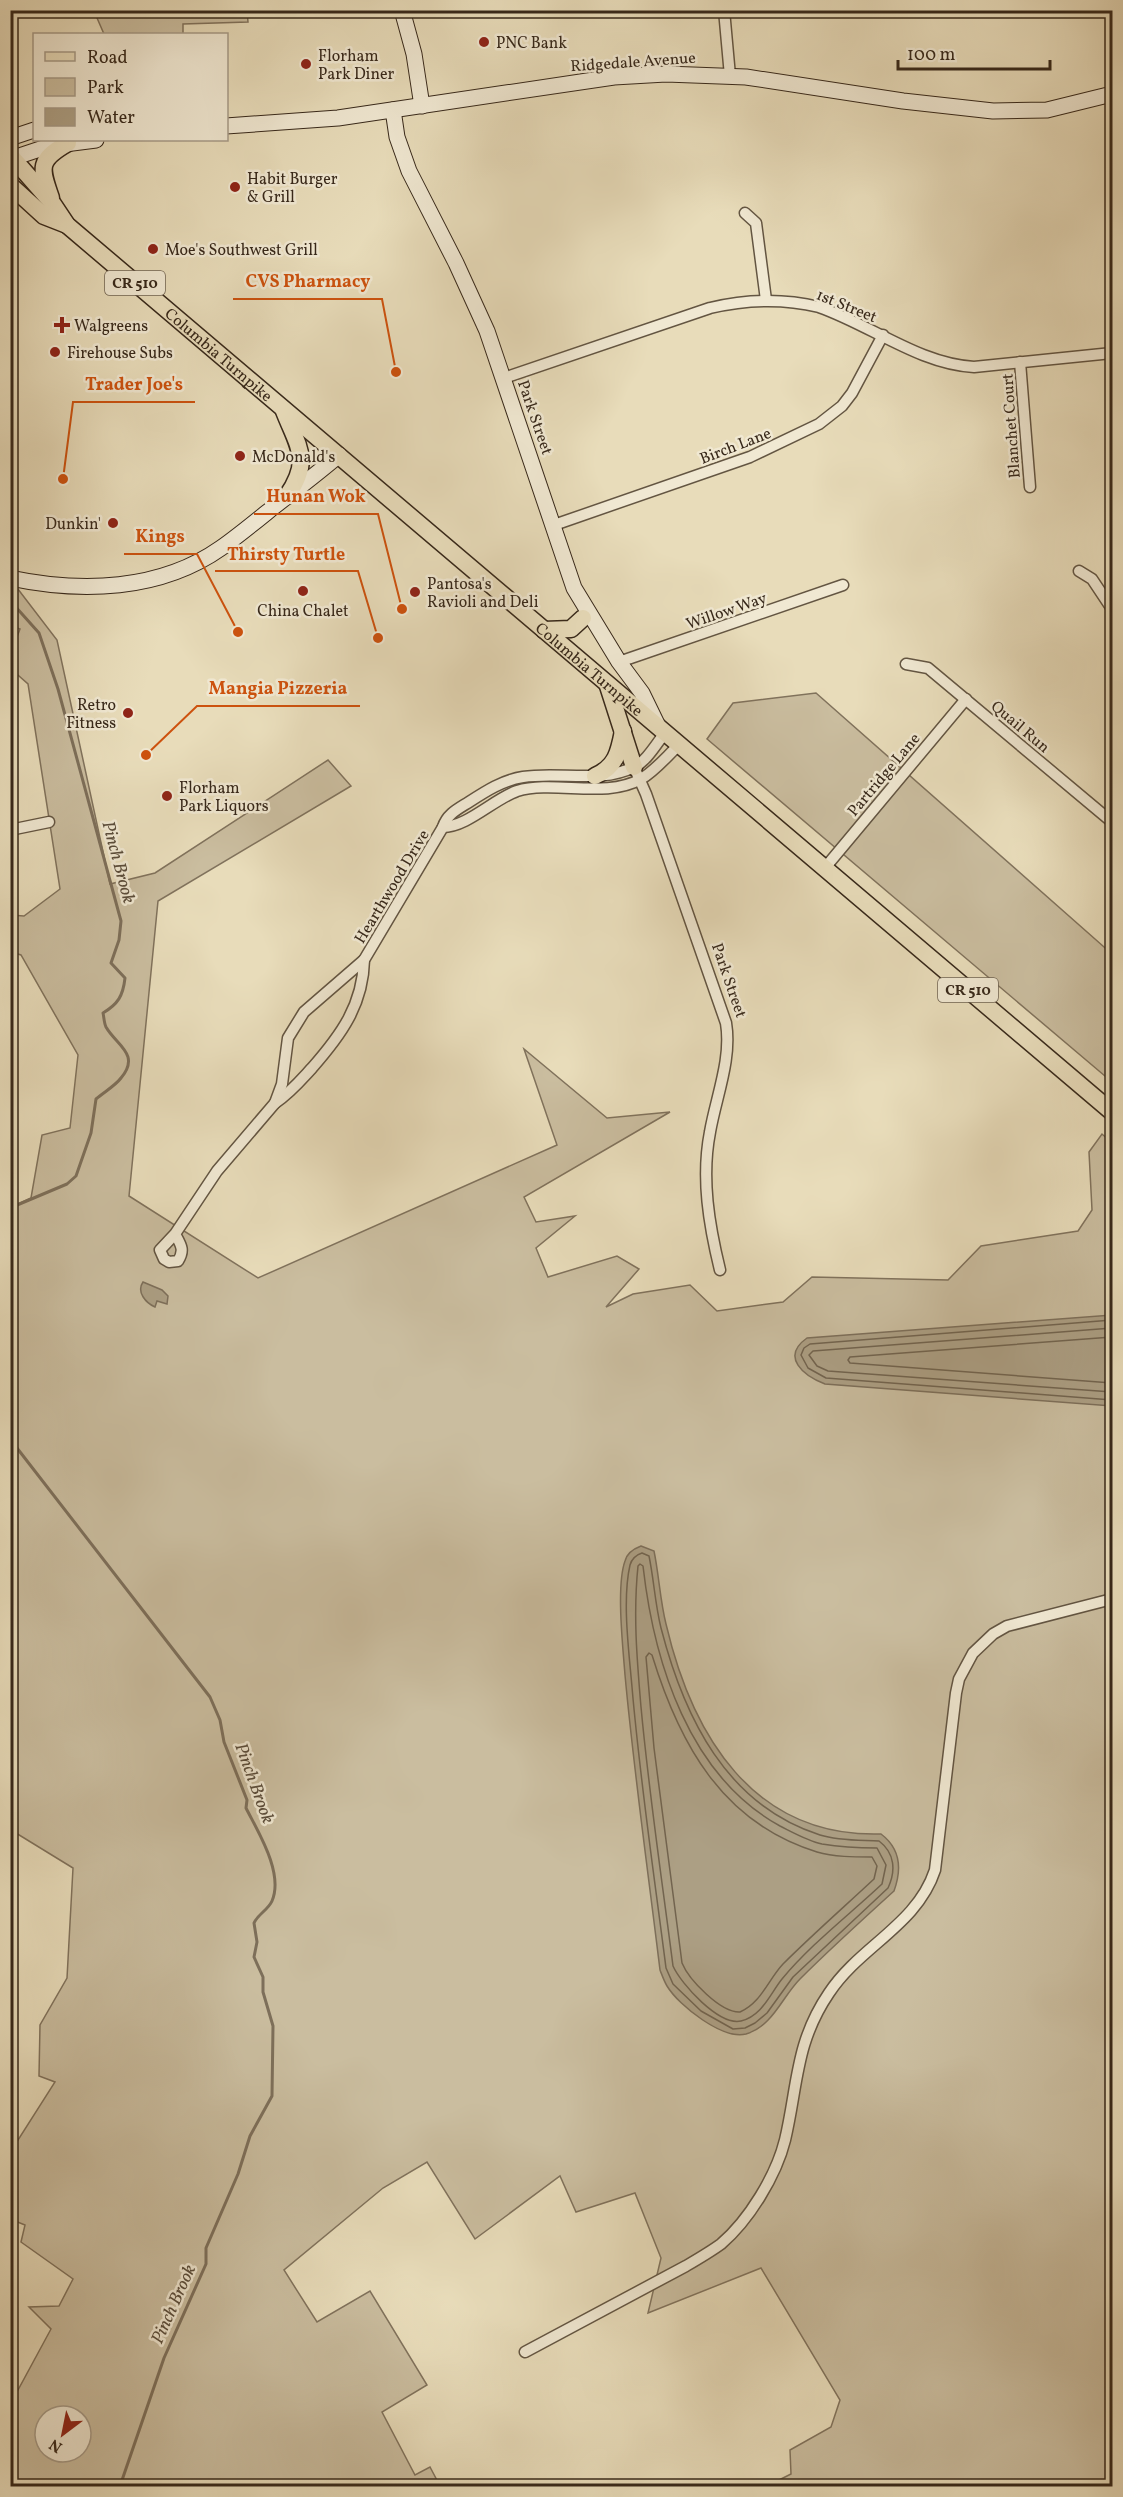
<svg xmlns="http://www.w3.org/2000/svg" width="1123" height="2497" viewBox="0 0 1123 2497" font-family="Vollkorn,serif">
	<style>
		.green { fill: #cabd9f; stroke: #80725c; stroke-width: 1.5; fill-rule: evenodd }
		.water { fill: #ac9f84; stroke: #7d6f5a; stroke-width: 1.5 }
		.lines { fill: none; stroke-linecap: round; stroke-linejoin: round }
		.shore { stroke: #72644f; stroke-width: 1.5 }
		.stream { stroke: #7d6f5a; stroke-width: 3 }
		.street-casing { stroke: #635542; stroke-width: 13 }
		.secondary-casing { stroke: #37281a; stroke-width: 17 }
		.primary-casing { stroke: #37281a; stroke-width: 19 }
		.street { stroke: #f0e8d2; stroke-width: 10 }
		.secondary { stroke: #f0e8d2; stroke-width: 15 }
		.primary { stroke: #e8dcba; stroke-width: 16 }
		.poi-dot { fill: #8f2418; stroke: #f0e8d2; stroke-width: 2 }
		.labels { text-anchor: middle; stroke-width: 5; stroke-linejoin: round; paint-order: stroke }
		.shield { fill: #f0e8d2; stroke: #6e6251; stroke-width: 1.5 }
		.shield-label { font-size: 15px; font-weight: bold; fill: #37281a }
		.poi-label { font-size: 16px; fill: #37281a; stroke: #f0e8d2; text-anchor: start }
		.street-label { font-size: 16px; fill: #37281a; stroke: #f0e8d2 }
		.water-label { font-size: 18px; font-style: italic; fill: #5a4c3a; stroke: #f0e8d2 }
		.leader { fill: none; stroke: #cd520e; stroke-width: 2 }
		.callout-dot { fill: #cd520e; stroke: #f0e8d2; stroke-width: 2 }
		.callout-label { font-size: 18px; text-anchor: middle; font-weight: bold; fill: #cd520e; stroke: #f0e8d2; stroke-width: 5; stroke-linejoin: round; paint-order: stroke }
	</style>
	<rect width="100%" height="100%" fill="#e8dcba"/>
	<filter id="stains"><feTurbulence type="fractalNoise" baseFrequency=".00333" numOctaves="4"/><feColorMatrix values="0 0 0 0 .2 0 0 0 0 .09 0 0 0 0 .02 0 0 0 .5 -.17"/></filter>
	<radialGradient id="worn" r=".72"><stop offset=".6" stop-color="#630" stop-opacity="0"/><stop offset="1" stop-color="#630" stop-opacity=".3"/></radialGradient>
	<!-- green -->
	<g class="green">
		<polygon points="94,11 247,11 248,22 183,24 183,34 104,34"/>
		<path d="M 11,580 L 57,640 L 110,884 L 155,873 L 328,760 L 351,786 L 158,901 L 129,1196 L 258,1278 L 557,1145 L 524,1049 L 607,1118 L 670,1112 L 524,1197 L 536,1222 L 575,1216 L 536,1248 L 548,1277 L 617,1256 L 639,1269 L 606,1307 L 633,1294 L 690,1285 L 717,1311 L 783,1302 L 812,1277 L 948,1280 L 981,1246 L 1078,1231 L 1092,1210 L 1089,1152 L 1102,1134 L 1112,1143 L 1112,2486 L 767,2486 L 791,2474 L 790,2450 L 831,2427 L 840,2400 L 761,2268 L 648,2313 L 661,2258 L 635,2193 L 576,2212 L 560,2176 L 475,2239 L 427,2162 L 383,2188 L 284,2270 L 317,2322 L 370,2291 L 427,2385 L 382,2412 L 415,2475 L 430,2467 L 440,2486 L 11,2486 L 11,2403 L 51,2329 L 29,2307 L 59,2306 L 73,2279 L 21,2242 L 25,2225 L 10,2219 L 11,2151 L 55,2082 L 39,2076 L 40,2025 L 67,1978 L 73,1868 L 11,1830 L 11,1207 L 31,1198 L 42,1135 L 70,1128 L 78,1055 L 21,955 L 11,952 L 11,915 L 24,916 L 60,889 L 28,684 L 11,669 L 11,653 L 20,629 L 11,626 ZM 45,2416 L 81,2416 L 81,2452 L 45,2452 Z"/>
		<polygon points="816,693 1112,954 1112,1082 707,739 733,703"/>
	</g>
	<!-- water -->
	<g class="water">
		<path d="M 143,1282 L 162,1290 L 168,1296 L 167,1304 L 157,1301 L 155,1307 C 146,1303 136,1292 143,1282 Z"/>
		<path d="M 1112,1315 L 1112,1406 L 825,1384 C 804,1376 780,1357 807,1338 Z"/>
		<path d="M 641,1546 L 654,1551 C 659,1575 660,1600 666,1624 C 692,1735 753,1838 881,1834 C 901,1849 902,1869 894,1891 C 862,1920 830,1949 800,1979 C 782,1997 773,2026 746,2034 C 723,2040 679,2006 667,1986 C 664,1981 662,1975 660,1970 C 648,1871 634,1773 625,1675 C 623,1648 616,1586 625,1561 C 627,1553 633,1549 641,1546 Z"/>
	</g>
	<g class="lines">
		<!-- shore -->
		<g class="shore">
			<polyline points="1112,1320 810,1344 804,1348 801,1355 808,1368 826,1378 1112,1400"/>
			<polyline points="1112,1328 813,1351 809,1355 817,1366 828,1371 1112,1392"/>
			<polyline points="1112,1337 850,1357 848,1360 850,1363 1112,1383"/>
			<path d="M 642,1553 L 649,1556 C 654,1580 655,1604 661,1628 C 684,1717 726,1805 820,1835 C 839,1841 860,1840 879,1841 C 895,1853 896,1871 888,1888 L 793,1977 L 767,2013 L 755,2023 L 745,2028 L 733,2029 L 701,2011 L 673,1984 L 666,1968 C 654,1874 640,1781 632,1687 C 629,1652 622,1600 630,1565 C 632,1558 636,1555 642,1553 Z"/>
			<path d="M 640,1564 L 643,1566 C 654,1663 689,1776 780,1826 C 794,1833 808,1841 822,1844 C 840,1847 859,1848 877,1848 L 886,1865 L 882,1884 C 849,1915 811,1944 782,1979 C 770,1994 762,2016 741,2021 C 719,2026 681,1984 673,1966 C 662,1880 649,1794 641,1707 C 637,1660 633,1614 638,1566 Z"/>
			<path d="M 649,1653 L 652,1655 C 679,1743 722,1823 817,1852 C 834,1857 854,1857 872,1857 L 877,1866 L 874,1879 C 844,1907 812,1935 783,1964 C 768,1980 761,2003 740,2012 C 721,2013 689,1980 682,1963 L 654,1748 L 646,1657 Z"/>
		</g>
		<!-- stream -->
		<g class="stream">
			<path d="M 10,604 L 14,605 L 39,633 L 58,689 L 121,921 L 119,940 L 111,963 L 125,978 C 123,996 118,1004 103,1013 C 104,1017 104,1023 106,1027 C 116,1045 141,1054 121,1078 C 115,1086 104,1092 96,1099 L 91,1133 L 76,1176 L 67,1184 L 10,1208"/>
			<path d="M 10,1439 L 210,1697 L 220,1720 L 224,1742 L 247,1800 L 246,1808 C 258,1832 284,1873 272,1901 C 268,1910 258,1914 254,1923 L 257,1942 L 254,1957 L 263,1977 L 263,1992 L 273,2026 L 272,2096 L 250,2136 L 238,2174 L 206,2248 L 206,2264 L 164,2358 L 120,2486"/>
		</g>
		<defs>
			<g id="street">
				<polyline points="724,10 730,76"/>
				<polyline points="745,213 756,223 766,300"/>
				<polyline points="1020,362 1030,487"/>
				<path d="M 504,378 L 710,308 C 748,299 782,298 819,307 C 871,325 919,364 974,367 L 1112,353"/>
				<polyline points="554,525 750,457 819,424 842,406 852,393 883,335"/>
				<polyline points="1079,571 1092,579 1112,609"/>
				<polyline points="619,662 843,585"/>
				<polyline points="906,664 928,668 1112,822"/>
				<path d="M 634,767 L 646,794 L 726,1023 C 732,1059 716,1097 710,1132 C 701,1178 709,1225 720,1270"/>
				<path d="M 443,827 C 467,827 494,799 517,791 C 555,780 605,799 641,779 C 655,771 667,756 679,745"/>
				<polyline points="10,830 49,822"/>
				<polyline points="824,869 966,699"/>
				<path d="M 275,1103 C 290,1093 300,1081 312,1068 C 341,1035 363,1005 364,960 L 443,827 C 447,814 458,809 469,802 C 486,791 503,780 523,777 C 559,771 600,784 634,767 C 647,761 656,744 665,733"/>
				<path d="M 175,1234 C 181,1245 185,1250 178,1261 L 169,1262 L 164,1259 L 160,1250 L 175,1234 L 217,1171 L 275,1103 L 282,1084 L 288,1038 L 304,1012 L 364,960"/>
				<path d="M 525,2352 L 686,2266 C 698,2259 710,2252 721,2244 C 749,2220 776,2176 785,2140 C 798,2085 795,2043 829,1993 C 860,1946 917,1925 935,1870 L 956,1693 L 959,1679 L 973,1653 L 993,1634 L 1007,1626 L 1112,1599"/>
			</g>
			<g id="secondary">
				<polyline points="402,10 414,54 422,106"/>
				<polyline points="393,110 397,137 409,171 456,263 487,331 574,588 619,662 642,693 658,726"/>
				<polyline points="226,126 338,118 614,77 666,74 746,77 903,101 993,111 1047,110 1112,94"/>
				<polyline points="10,138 34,130"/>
				<polyline points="10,159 49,146 96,140"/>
				<path d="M 10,578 C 81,593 160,591 221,548 C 238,536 255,522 271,509 C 294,491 317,474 339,455"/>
			</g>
			<g id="primary">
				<path id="s1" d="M 10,155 L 53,204 L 67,225 L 1112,1112"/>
				<polyline points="10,185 44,216 67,225"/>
				<path d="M 51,198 C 40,167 38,160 68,143"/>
				<path d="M 284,411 C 298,447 312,460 287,496"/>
				<polyline points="544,630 571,629 583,618"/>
				<polyline points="608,686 634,767"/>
				<path d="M 595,776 C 616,767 619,752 623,731"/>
			</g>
		</defs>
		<!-- street casing -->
		<use href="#street" class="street-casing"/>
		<!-- secondary casing -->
		<use href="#secondary" class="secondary-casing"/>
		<!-- primary casing -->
		<use href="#primary" class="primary-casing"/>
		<!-- street -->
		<use href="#street" class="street"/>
		<!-- secondary -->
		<use href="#secondary" class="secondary"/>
		<!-- primary -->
		<use href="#primary" class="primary"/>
	</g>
	<!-- markers -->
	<g class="poi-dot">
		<circle cx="484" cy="42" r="6"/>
		<circle cx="306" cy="64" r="6"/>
		<circle cx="235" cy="187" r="6"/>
		<circle cx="153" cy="249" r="6"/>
		<path d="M59 316h6v6h6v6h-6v6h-6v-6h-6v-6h6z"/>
		<circle cx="55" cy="352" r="6"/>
		<circle cx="240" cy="456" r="6"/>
		<circle cx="113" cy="523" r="6"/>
		<circle cx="303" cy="591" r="6"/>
		<circle cx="415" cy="592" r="6"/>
		<circle cx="128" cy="713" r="6"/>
		<circle cx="167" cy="796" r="6"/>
	</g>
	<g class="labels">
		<!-- shield labels -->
		<g class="shield">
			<rect x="105" y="271" width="60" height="24" rx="4.5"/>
			<rect x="938" y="978" width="60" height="24" rx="4.5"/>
		</g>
		<g class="shield-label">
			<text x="135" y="288">CR 510</text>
			<text x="968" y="995">CR 510</text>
		</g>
		<!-- poi labels -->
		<g class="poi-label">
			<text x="496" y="48">PNC Bank</text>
			<text x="318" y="61">Florham<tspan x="318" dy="18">Park Diner</tspan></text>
			<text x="247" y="184">Habit Burger<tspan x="247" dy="18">&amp; Grill</tspan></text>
			<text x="165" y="255">Moe's Southwest Grill</text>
			<text x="74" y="331">Walgreens</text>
			<text x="67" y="358">Firehouse Subs</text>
			<text x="252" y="462">McDonald's</text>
			<text x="101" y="529" text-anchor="end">Dunkin'</text>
			<text x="427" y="589">Pantosa's<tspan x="427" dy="18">Ravioli and Deli</tspan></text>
			<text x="303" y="616" text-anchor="middle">China Chalet</text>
			<text x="116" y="710" text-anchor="end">Retro<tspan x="116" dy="18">Fitness</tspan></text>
			<text x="179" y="793">Florham<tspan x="179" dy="18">Park Liquors</tspan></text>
		</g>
		<!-- street labels -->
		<g class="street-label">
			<text transform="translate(633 61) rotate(-4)" y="6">Ridgedale Avenue</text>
			<text transform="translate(847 305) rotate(22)" y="6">1st Street</text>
			<text dy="6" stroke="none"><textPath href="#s1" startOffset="290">Columbia Turnpike</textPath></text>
			<text transform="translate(536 417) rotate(71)" y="6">Park Street</text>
			<text transform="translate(1010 426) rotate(-94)" y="6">Blanchet Court</text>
			<text transform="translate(735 445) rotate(-21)" y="6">Birch Lane</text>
			<text transform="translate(726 610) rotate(-19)" y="6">Willow Way</text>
			<text dy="6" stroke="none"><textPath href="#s1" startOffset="776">Columbia Turnpike</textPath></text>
			<text transform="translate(1021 726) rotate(40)" y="6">Quail Run</text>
			<text transform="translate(883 774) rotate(-50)" y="6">Partridge Lane</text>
			<text transform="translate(391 886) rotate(-59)" y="6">Hearthwood Drive</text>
			<text transform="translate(730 980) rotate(71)" y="6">Park Street</text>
		</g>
		<!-- water labels -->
		<g class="water-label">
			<text transform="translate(119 862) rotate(75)" y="6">Pinch Brook</text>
			<text transform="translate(255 1783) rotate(70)" y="6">Pinch Brook</text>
			<text transform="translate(173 2304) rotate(-66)" y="6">Pinch Brook</text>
		</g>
	</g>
	<!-- callouts -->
	<path class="leader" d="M396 372L382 299H233M63 479L73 402H195M402 609L378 514H254M238 632L197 554H124M378 638L358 571H215M146 755L197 706H360"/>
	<g class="callout-dot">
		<circle cx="396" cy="372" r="6"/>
		<circle cx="63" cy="479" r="6"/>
		<circle cx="402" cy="609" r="6"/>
		<circle cx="238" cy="632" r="6"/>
		<circle cx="378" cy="638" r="6"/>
		<circle cx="146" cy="755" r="6"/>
	</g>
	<g class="callout-label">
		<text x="308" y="287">CVS Pharmacy</text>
		<text x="134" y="390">Trader Joe's</text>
		<text x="316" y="502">Hunan Wok</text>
		<text x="160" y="542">Kings</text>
		<text x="286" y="560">Thirsty Turtle</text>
		<text x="278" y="694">Mangia Pizzeria</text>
	</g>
	<!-- margin -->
	<rect width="1123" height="2497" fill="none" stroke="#e8dcba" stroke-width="36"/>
	<rect x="12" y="12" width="1099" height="2473" fill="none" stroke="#37281a" stroke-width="3"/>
	<rect x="18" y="18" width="1087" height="2461" fill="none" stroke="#37281a" stroke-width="1.5"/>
	<!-- legend -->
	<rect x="33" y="33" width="195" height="108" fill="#f0e8d2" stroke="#a69b88" stroke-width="1.5"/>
	<rect x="45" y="52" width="30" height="9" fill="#e8dcba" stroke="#a69b88" stroke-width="1.5"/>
	<text x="87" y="63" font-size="18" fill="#37281a">Road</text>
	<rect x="45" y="78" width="30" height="18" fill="#cabd9f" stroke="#a69b88" stroke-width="1.5"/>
	<text x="87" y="93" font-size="18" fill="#37281a">Park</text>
	<rect x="45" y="108" width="30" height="18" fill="#ac9f84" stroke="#a69b88" stroke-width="1.5"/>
	<text x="87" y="123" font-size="18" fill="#37281a">Water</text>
	<!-- north arrow -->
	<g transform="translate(63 2434) rotate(212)"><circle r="28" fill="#f0e8d2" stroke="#a69b88" stroke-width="1.5"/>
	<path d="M0-4.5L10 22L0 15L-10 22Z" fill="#8f2418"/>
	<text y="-9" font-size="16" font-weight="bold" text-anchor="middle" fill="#37281a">N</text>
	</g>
	<!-- scale -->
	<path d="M898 60v9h152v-9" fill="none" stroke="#37281a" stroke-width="3"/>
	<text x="907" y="60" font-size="18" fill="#37281a" stroke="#f0e8d2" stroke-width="4.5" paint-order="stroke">100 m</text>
	<rect width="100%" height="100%" filter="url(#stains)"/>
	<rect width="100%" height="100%" fill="url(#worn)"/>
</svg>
